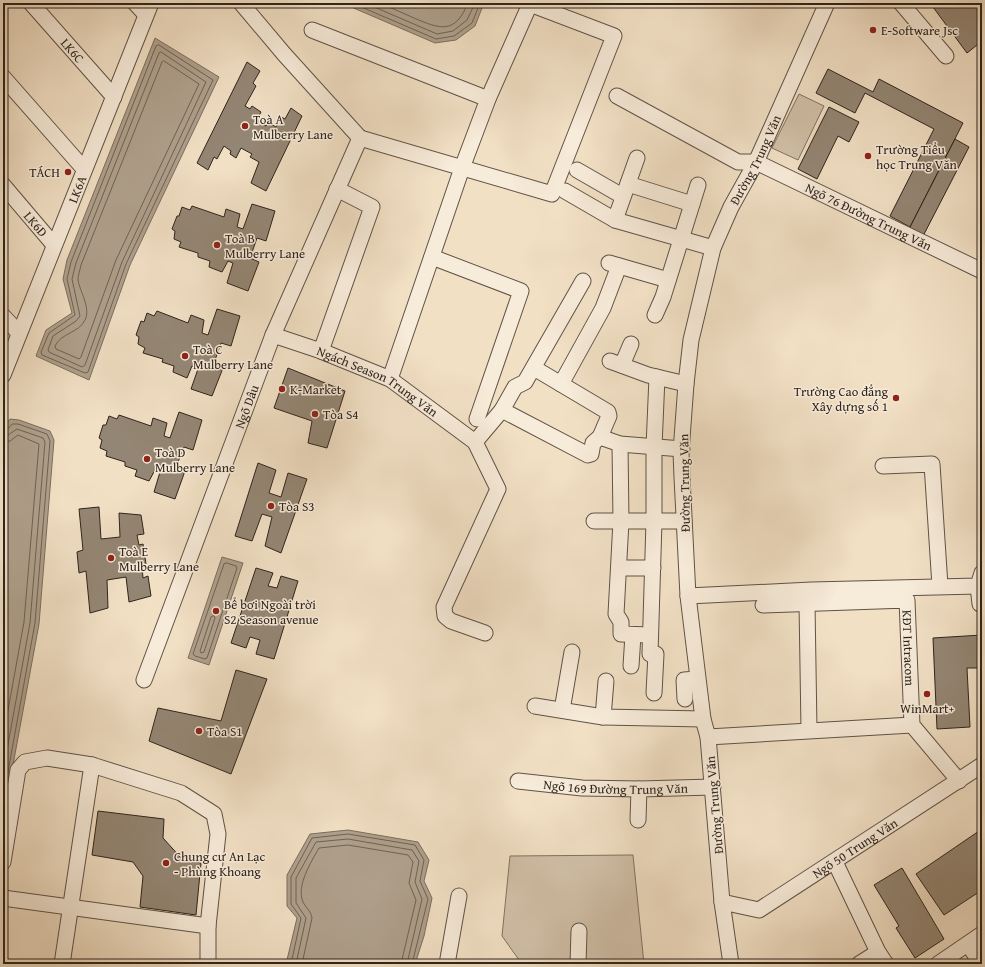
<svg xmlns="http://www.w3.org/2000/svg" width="985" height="967" viewBox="0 0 985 967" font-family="'Gentium Book Plus',serif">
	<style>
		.green { fill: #d1c0a8; stroke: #807262 }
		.water { fill: #afa08c; stroke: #7b6e60 }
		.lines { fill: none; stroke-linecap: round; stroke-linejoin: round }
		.shore { stroke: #6e6254; stroke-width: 1 }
		.building { fill: #948674; stroke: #2e241d }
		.minor-casing { stroke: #5f5347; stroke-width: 17 }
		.minor { stroke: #f7ebd9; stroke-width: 15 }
		.poi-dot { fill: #8f2418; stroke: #f7ebd9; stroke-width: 1.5 }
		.labels { text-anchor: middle; stroke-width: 3; stroke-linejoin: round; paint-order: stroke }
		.poi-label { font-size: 13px; fill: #2e241d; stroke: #f7ebd9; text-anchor: start }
		.street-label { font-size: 13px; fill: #2e241d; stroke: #f7ebd9 }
	</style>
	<rect width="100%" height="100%" fill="#f2e0c5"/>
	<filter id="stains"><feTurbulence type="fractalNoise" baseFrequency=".005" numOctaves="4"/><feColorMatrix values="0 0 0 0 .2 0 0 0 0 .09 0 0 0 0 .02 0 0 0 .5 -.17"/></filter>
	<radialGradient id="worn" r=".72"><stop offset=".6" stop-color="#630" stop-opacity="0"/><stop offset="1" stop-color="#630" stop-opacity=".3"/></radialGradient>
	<!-- green -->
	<g class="green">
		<polygon points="799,94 824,106 798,160 772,148"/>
		<polygon points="633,855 644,964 522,964 502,936 510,856"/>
	</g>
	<!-- water -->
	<g class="water">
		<polygon points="342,3 484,3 475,26 456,40 435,43"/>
		<polygon points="155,38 219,77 130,265 89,380 36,356 46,330 72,313 63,279 67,260"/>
		<polygon points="10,419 19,420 50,431 54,440 39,624 3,819 3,429"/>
		<polygon points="222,557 243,563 209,665 188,658"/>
		<polygon points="348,830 418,842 429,860 424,881 432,898 424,936 415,964 286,964 297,918 287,906 287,875 310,834"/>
	</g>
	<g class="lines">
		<!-- shore -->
		<g class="shore">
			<polyline points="352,3 436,39 454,36 472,23 480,3"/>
			<polyline points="365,3 437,34 453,31 467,20 475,3"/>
			<path d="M 380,3 C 391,8 403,13 414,18 C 440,29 455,35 468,3"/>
			<polygon points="159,45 213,80 126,264 88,372 85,373 42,355 41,352 49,333 75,315 67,279 71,262 156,46"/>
			<polygon points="161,52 206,82 122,262 85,365 82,367 49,352 48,350 53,336 76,321 80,316 72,279 76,263 159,53"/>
			<path d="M 164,61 L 199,84 L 116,260 L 81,357 L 79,359 L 56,349 L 55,346 C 61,333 79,333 85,320 C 91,308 80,292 78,280 C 78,275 80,270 81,265 L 162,62 Z"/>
			<polyline points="3,431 7,430 12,424 18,424 47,434 50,441 35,623 3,799"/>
			<polyline points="3,436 8,435 17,429 43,438 45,442 30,623 3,772"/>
			<polyline points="3,442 10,441 18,435 39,444 24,622 3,738"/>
			<polygon points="227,563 236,566 237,568 207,658 205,659 195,656 193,654 224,564"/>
			<polygon points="214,616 215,618 204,652 201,653 200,651 211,617"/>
			<polyline points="291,964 301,918 291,904 291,877 312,838 348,834 415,845 424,860 420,881 428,899 412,964"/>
			<polyline points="296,964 306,918 296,903 296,878 316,842 348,839 412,850 419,861 415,882 422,899 407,964"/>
			<path d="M 302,964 L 312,918 C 311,911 306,908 303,902 C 296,886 311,862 319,848 L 348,845 L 408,855 L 413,862 L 409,883 L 416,900 L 401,964"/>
		</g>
	</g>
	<!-- building -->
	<g class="building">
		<polygon points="930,3 982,3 982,41 967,53"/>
		<polygon points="247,62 260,71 253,83 256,86 245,106 250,109 252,106 261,112 257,120 266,126 268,122 276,127 281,117 285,119 291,108 302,116 266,191 251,183 259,162 250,157 252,154 241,148 236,158 230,154 231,151 224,146 217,159 214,157 208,170 197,163"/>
		<polygon points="828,69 873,92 879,79 963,123 910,227 890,216 934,129 865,93 855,113 816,93"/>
		<polygon points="829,107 859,122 849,142 838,136 817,179 798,169"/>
		<polygon points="955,139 969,147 921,240 907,233"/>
		<polygon points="252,204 275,211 266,241 257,238 250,258 259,262 248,291 227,283 233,263 228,261 222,272 209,267 210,261 198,257 198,253 179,247 181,242 174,239 175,231 172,229 177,216 179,216 182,207 190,210 192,206 224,217 226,209 240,214 237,227 243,229"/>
		<polygon points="217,309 240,316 231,346 221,343 214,363 223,368 212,396 191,389 198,369 192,366 187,378 173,372 174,366 162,362 163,359 143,353 145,348 138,344 139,337 136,335 141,321 144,322 147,313 154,316 157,311 188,323 191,315 204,320 202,333 208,335"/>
		<polygon points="288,368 345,391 327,448 308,443 312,421 274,408"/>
		<polygon points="179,412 202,420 193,450 184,447 176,467 185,471 175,499 154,492 160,472 155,470 149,481 135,476 137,470 125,466 125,462 106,456 107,451 100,448 102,440 99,438 103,425 106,425 109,416 117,419 119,415 151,426 153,418 167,423 164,436 170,438"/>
		<polygon points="258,463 276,470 269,493 281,497 288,473 307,479 281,553 265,546 272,517 262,514 252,541 235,536"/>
		<polygon points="99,507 101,539 120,537 119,513 141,515 144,534 137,535 139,545 143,544 146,564 142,566 143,578 148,576 151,596 129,602 126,577 107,580 108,608 90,613 86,571 79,573 77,552 83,550 79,509"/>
		<polygon points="256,568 273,573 268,586 277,588 281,576 298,581 274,659 256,654 260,640 250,637 246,648 231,643"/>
		<polygon points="982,635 982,668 967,668 970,727 937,729 933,638"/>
		<polygon points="236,670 267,679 231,774 149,741 158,708 221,721"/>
		<polygon points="98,811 164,819 163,838 182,859 201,863 196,915 140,907 143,876 133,862 92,855"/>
		<polygon points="982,829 982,890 944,915 916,874"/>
		<polygon points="902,868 944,939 915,958 896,928 899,926 874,885"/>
	</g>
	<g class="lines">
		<defs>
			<g id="minor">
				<path id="s1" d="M 31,3 L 114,97"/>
				<polyline points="135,3 146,15"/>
				<polyline points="241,3 284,54 360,138"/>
				<polyline points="901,3 946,56"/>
				<polyline points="312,30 488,99"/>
				<polyline points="3,77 84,169"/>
				<path id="s2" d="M 617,96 L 738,162 L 756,162 L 982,271"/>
				<polyline points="360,138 552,194 614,36 530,4 488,99 462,168 390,379"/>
				<polyline points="637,158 615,220 713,248"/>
				<polyline points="577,170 617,193"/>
				<polyline points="628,184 692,204"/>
				<path id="s3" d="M 3,185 L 54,245"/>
				<polyline points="565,191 615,220"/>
				<polyline points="432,257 521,291 477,419"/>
				<polyline points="609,263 668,280"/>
				<polyline points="655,315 663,297 698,185"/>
				<polyline points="3,316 18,332"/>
				<path id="s4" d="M 273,335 L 321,351 L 390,379 L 475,442 L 498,489 L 444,607 L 445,616 L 451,621 L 485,633"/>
				<polyline points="321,351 372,207 337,189"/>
				<polyline points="610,361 648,375 686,384"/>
				<polyline points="622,365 631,344"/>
				<polyline points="534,368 608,412 609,416 600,437"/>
				<path id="s5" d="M 3,375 L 151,3"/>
				<polyline points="561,384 603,308 619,266"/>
				<polyline points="502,410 588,455 591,454 593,443 600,437 620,444 682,449"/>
				<polyline points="475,442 502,410 515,387 525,382 583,281"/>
				<polyline points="620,444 621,521 616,614 621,622 621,634 650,635"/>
				<polyline points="883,466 932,464 940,586"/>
				<polyline points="594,521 684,521"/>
				<polyline points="619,568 653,568"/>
				<polyline points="978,586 980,604"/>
				<polyline points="688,596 811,590 978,586 982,573"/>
				<polyline points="807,604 809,730"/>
				<path id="s6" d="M 763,605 L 907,600 L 912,725 L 959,781"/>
				<polyline points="631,666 633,635"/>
				<path id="s7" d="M 144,680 L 273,335 L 360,138"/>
				<polyline points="654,693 656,654 650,654 654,521 654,447 657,377"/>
				<polyline points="685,699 684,680 697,679"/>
				<polyline points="535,706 603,717 703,719"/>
				<polyline points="562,710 572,652"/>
				<polyline points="603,717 606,681"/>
				<polyline points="708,737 912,725"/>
				<path id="s8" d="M 518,781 L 582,788 L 639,789 L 713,787"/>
				<polyline points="638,820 639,789"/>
				<polyline points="3,862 18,770 25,762 47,758 92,765 181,793 214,814 218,834 208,926 208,964"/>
				<polyline points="835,862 878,952 886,964"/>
				<polyline points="3,898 208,926"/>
				<path id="s9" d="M 722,902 L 759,910 L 982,765"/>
				<polyline points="968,944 981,964"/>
				<polyline points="62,964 92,765"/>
				<polyline points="447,964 459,896"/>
				<polyline points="578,964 579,931"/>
				<path id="s10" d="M 731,964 L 722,902 L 708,737 L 703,719 L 688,596 L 682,477 L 681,452 L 686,384 L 691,340 L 713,248 L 731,207 L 756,162 L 827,3"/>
				<polyline points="859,964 878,952"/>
				<polyline points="938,964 982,934"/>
			</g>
		</defs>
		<!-- minor casing -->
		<use href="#minor" class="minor-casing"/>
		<!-- minor -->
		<use href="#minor" class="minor"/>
	</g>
	<!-- markers -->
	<g class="poi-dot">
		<circle cx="873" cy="30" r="4"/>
		<circle cx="245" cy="126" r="4"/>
		<circle cx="868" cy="156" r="4"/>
		<circle cx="68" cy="172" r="4"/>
		<circle cx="217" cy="245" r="4"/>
		<circle cx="185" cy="356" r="4"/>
		<circle cx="282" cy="389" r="4"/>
		<circle cx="896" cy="398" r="4"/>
		<circle cx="315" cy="414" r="4"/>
		<circle cx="147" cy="459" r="4"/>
		<circle cx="271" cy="506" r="4"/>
		<circle cx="111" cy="558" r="4"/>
		<circle cx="216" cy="611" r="4"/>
		<circle cx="927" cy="694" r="4"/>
		<circle cx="199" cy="731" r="4"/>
		<circle cx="166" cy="863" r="4"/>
	</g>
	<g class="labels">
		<!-- poi labels -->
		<g class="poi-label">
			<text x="881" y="35">E-Software Jsc</text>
			<text x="253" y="124">Toà A<tspan x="253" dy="15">Mulberry Lane</tspan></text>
			<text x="876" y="154">Trường Tiểu<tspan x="876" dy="15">học Trung Văn</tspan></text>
			<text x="60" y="177" text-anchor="end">TÁCH</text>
			<text x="225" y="243">Toà B<tspan x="225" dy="15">Mulberry Lane</tspan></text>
			<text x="193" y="354">Toà C<tspan x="193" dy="15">Mulberry Lane</tspan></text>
			<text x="290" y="394">K-Market</text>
			<text x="888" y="396" text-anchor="end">Trường Cao đẳng<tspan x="888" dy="15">Xây dựng số 1</tspan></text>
			<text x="323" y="419">Tòa S4</text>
			<text x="155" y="457">Toà D<tspan x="155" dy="15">Mulberry Lane</tspan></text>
			<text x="279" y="511">Tòa S3</text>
			<text x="119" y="556">Toà E<tspan x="119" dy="15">Mulberry Lane</tspan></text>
			<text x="224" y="609">Bể bơi Ngoài trời<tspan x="224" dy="15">S2 Season avenue</tspan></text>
			<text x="927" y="713" text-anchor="middle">WinMart+</text>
			<text x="207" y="736">Tòa S1</text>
			<text x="174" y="861">Chung cư An Lạc<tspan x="174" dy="15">- Phùng Khoang</tspan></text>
		</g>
		<!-- street labels -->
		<g class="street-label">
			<text dy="5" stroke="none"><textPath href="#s1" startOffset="63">LK6C</textPath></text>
			<text dy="5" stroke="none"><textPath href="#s10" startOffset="820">Đường Trung Văn</textPath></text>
			<text dy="5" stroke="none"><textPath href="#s5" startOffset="200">LK6A</textPath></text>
			<text dy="5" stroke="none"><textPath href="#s2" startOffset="281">Ngõ 76 Đường Trung Văn</textPath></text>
			<text dy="5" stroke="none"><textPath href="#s3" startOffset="51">LK6D</textPath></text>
			<text dy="5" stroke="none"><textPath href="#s4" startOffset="115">Ngách Season Trung Văn</textPath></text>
			<text dy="5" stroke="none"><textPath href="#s7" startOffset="292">Ngõ Dâu</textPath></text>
			<text transform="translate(684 483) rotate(-91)" y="5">Đường Trung Văn</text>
			<text dy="5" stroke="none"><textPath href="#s6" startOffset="192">KĐT Intracom</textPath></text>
			<text dy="5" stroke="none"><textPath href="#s8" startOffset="98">Ngõ 169 Đường Trung Văn</textPath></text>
			<text transform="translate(714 805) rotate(-95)" y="5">Đường Trung Văn</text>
			<text dy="5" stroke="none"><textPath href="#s9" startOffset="152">Ngõ 50 Trung Văn</textPath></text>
		</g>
	</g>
	<!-- margin -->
	<rect width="985" height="967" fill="none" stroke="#f2e0c5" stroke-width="16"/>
	<rect x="4" y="4" width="977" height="959" fill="none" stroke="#2e241d" stroke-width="2"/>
	<rect x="8" y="8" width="969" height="951" fill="none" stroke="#2e241d"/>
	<rect width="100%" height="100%" filter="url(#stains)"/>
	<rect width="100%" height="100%" fill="url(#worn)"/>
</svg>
